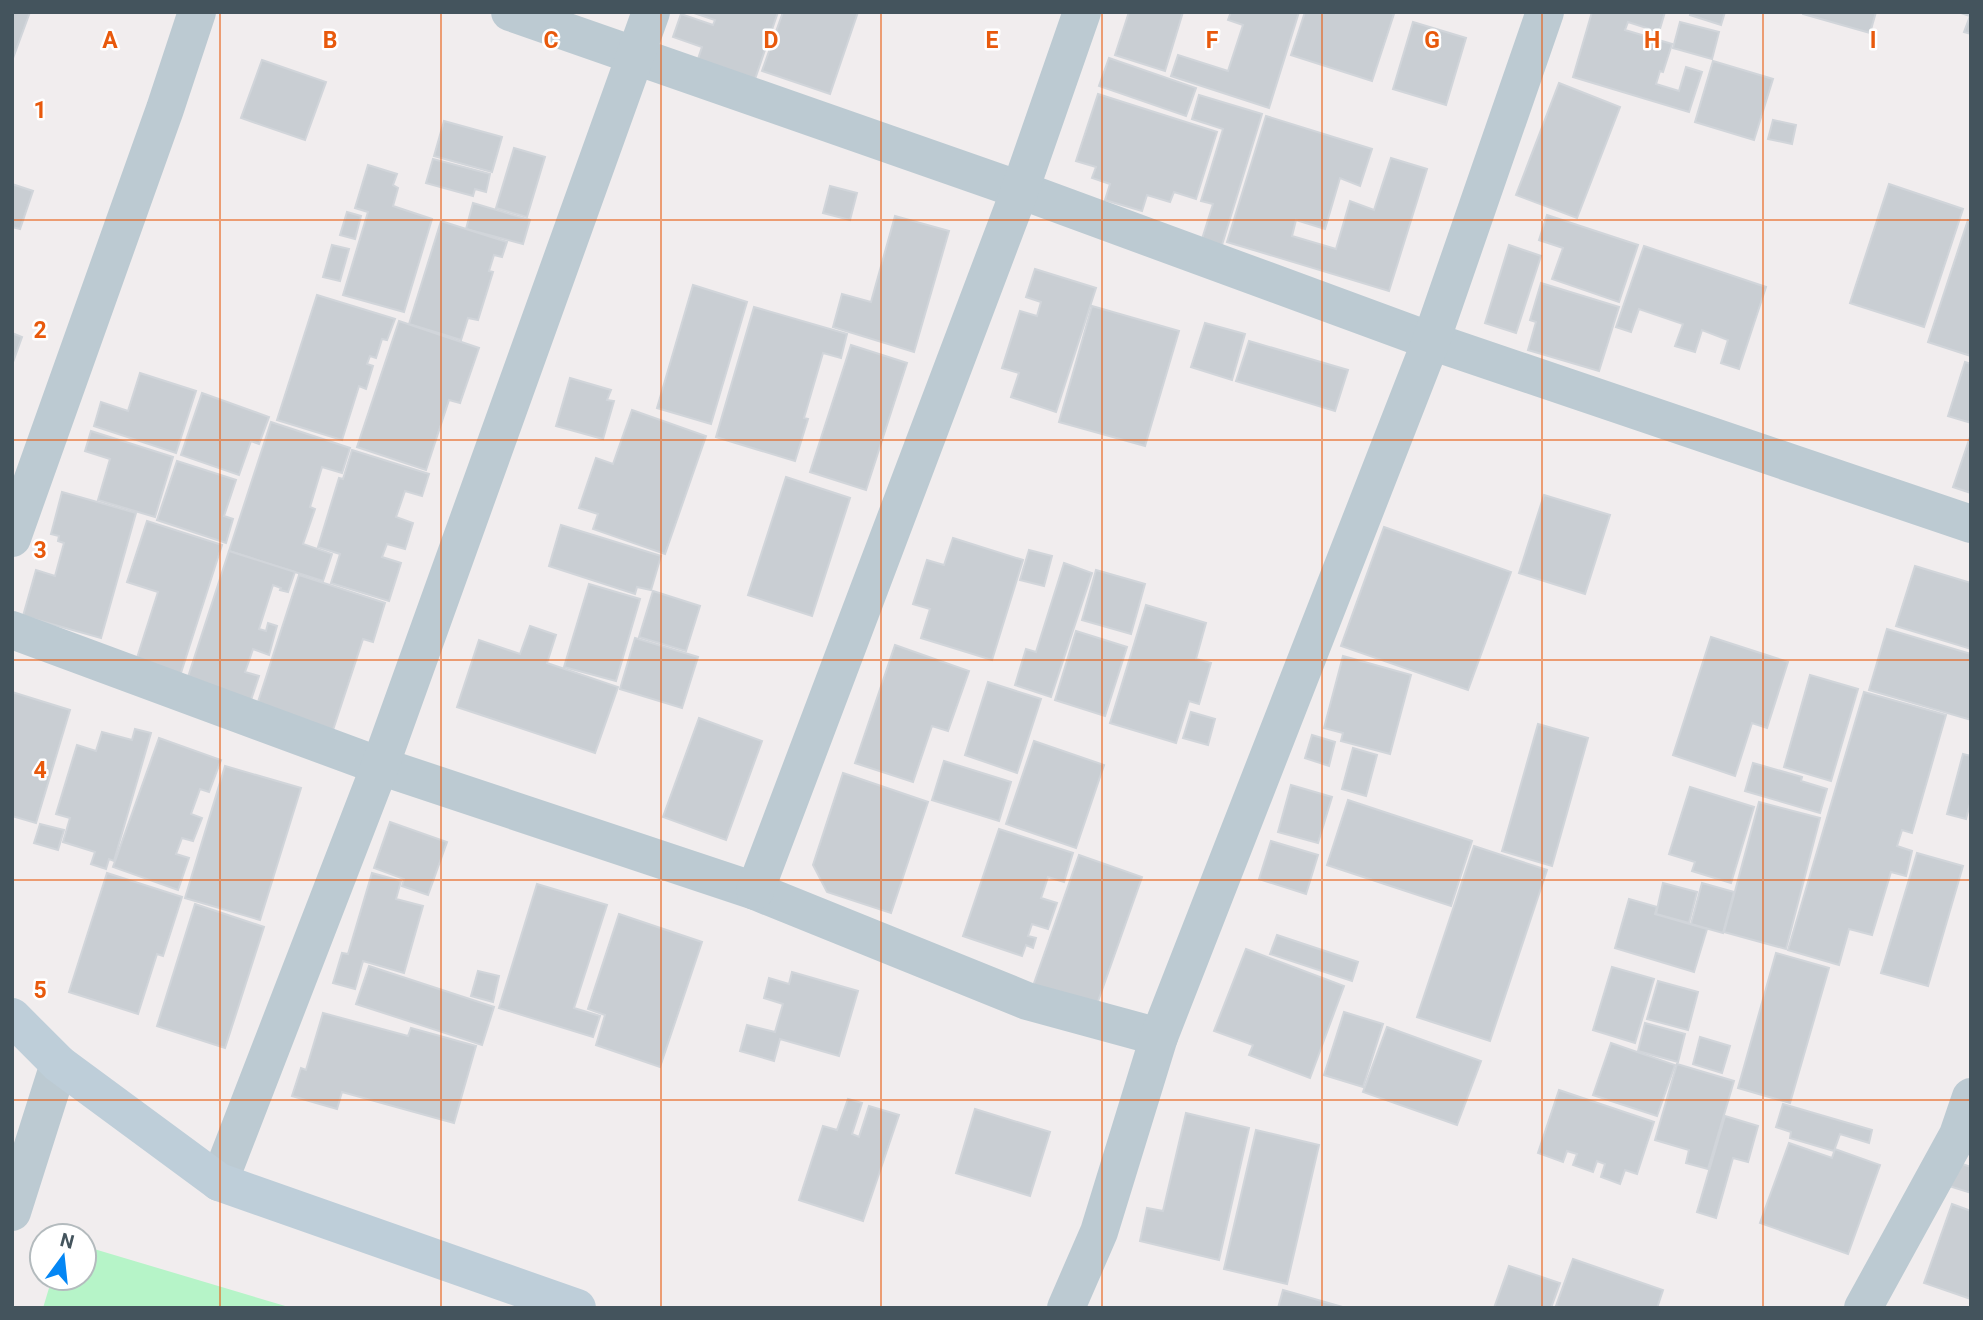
<svg xmlns="http://www.w3.org/2000/svg" width="1983" height="1320" viewBox="0 0 1983 1320" font-family="Roboto,sans-serif">
	<style>
		.green { fill: #b6f4c8 }
		.building { fill: #c9ced3; stroke: #d1d5da; stroke-width: 2 }
		.lines { fill: none; stroke-linecap: round; stroke-linejoin: round }
		.street { stroke: #bccad2; stroke-width: 38 }
		.secondary { stroke: #beced9; stroke-width: 38 }
		.grid { fill: none; stroke: #e8590c; stroke-width: 2; stroke-opacity: 0.55 }
		.grid-label { font-size: 23px; text-anchor: middle; font-weight: bold; fill: #e8590c; stroke: #fff; stroke-width: 5; stroke-linejoin: round; paint-order: stroke }
	</style>
	<rect width="100%" height="100%" fill="#f1edee"/>
	<!-- green -->
	<polygon class="green" points="84,1246 292,1308 43,1308 52,1278 84,1278"/>
	<!-- building -->
	<g class="building">
		<polygon points="12,12 30,12 12,61"/>
		<polygon points="691,12 778,12 752,88 695,68 702,47 673,37 681,14 713,25 715,20"/>
		<polygon points="783,12 858,12 830,94 762,71"/>
		<polygon points="1129,12 1183,12 1165,71 1115,55"/>
		<polygon points="1231,12 1299,12 1269,108 1171,76 1178,55 1228,71 1243,25 1228,20"/>
		<polygon points="1305,12 1388,12 1394,14 1372,81 1291,55"/>
		<polygon points="1592,12 1665,12 1659,32 1628,22 1625,30 1672,44 1663,72 1660,71 1656,84 1679,91 1686,67 1702,72 1689,112 1573,77"/>
		<polygon points="1691,12 1725,12 1721,25 1690,15"/>
		<polygon points="1803,12 1876,12 1870,33 1803,14"/>
		<polygon points="1958,12 1971,12 1971,34 1964,32 1970,16"/>
		<polygon points="1413,22 1466,38 1446,105 1393,89"/>
		<polygon points="1680,22 1719,32 1712,59 1673,48"/>
		<polygon points="1109,58 1196,88 1186,116 1099,86"/>
		<polygon points="262,60 326,82 305,140 241,118"/>
		<polygon points="1713,61 1773,79 1754,140 1695,122"/>
		<polygon points="1559,83 1620,107 1577,218 1516,195"/>
		<polygon points="1098,94 1217,132 1196,199 1174,192 1170,202 1147,195 1142,211 1105,200 1110,184 1092,178 1096,167 1076,161"/>
		<polygon points="1199,95 1262,114 1222,245 1202,239 1213,204 1201,201 1223,129 1192,119"/>
		<polygon points="1266,116 1372,149 1360,186 1340,178 1325,229 1296,220 1292,236 1336,249 1350,201 1374,210 1391,158 1427,169 1389,291 1227,242"/>
		<polygon points="1773,120 1796,125 1792,144 1768,139"/>
		<polygon points="444,121 502,137 492,172 434,156"/>
		<polygon points="514,148 545,157 527,217 496,208"/>
		<polygon points="433,159 490,174 486,192 475,189 473,196 426,183"/>
		<polygon points="368,165 397,174 393,185 398,188 393,206 432,219 404,312 343,295 368,212 355,208"/>
		<polygon points="12,184 33,191 20,229 12,227"/>
		<polygon points="1889,184 1963,209 1924,327 1850,303"/>
		<polygon points="830,186 857,193 850,220 823,213"/>
		<polygon points="473,203 530,220 523,244 466,229"/>
		<polygon points="347,212 361,216 355,239 340,235"/>
		<polygon points="1547,215 1638,245 1619,302 1552,279 1563,248 1539,240"/>
		<polygon points="895,216 949,231 914,352 833,327 842,294 871,302"/>
		<polygon points="1968,220 1971,221 1971,356 1928,342"/>
		<polygon points="441,221 507,242 502,257 494,255 489,271 493,272 478,320 468,318 461,340 409,324"/>
		<polygon points="332,245 349,249 340,281 323,277"/>
		<polygon points="1509,245 1541,256 1516,333 1485,323"/>
		<polygon points="1644,246 1766,287 1739,369 1721,363 1728,340 1702,330 1695,352 1675,346 1683,324 1639,309 1631,332 1616,327"/>
		<polygon points="1035,269 1096,288 1056,412 1011,397 1019,373 1002,368 1020,311 1037,316 1041,302 1026,297"/>
		<polygon points="1541,283 1619,307 1599,371 1528,350 1536,322 1530,320"/>
		<polygon points="693,285 747,302 711,424 657,408"/>
		<polygon points="317,295 395,319 387,340 382,339 376,358 370,356 367,364 373,366 366,389 359,386 342,440 277,420"/>
		<polygon points="1092,306 1179,331 1145,446 1059,422"/>
		<polygon points="754,307 847,334 841,358 823,353 804,418 808,419 795,461 716,437"/>
		<polygon points="399,321 479,348 460,403 449,400 426,470 357,447"/>
		<polygon points="1205,323 1245,334 1232,380 1191,367"/>
		<polygon points="12,333 22,337 12,365"/>
		<polygon points="1249,341 1348,370 1335,411 1236,381"/>
		<polygon points="851,345 907,363 866,490 810,472"/>
		<polygon points="1965,362 1971,364 1971,423 1948,416"/>
		<polygon points="140,373 196,391 176,453 94,426 101,402 128,411"/>
		<polygon points="570,378 611,390 607,400 614,401 603,439 556,426"/>
		<polygon points="202,393 269,417 259,444 251,441 239,475 181,455"/>
		<polygon points="632,410 706,436 665,554 593,529 598,514 579,508 596,458 613,464"/>
		<polygon points="271,422 350,448 342,473 322,467 310,507 315,509 303,544 332,554 323,581 229,551"/>
		<polygon points="91,431 173,457 155,517 98,500 110,459 85,451"/>
		<polygon points="1971,434 1971,493 1953,487"/>
		<polygon points="352,450 429,474 422,496 405,491 396,517 413,523 405,549 387,544 382,557 401,563 389,601 331,583 340,554 318,547 339,478 343,479"/>
		<polygon points="177,461 236,480 224,516 233,519 226,543 157,520"/>
		<polygon points="786,477 850,498 812,616 748,595"/>
		<polygon points="62,492 136,513 101,638 23,616 36,570 55,576 64,543 58,541 59,536 51,534"/>
		<polygon points="1544,495 1610,515 1585,594 1519,573"/>
		<polygon points="147,521 222,545 180,676 136,661 158,592 127,582"/>
		<polygon points="561,525 661,556 651,590 637,587 635,594 549,566"/>
		<polygon points="1384,527 1511,572 1468,690 1341,646"/>
		<polygon points="953,538 1023,560 992,660 921,638 930,609 913,604 927,560 944,565"/>
		<polygon points="1029,550 1052,556 1044,586 1020,580"/>
		<polygon points="229,551 295,572 288,592 280,590 281,588 273,585 259,629 266,631 268,623 277,626 269,655 253,649 250,658 245,672 259,676 250,703 186,683"/>
		<polygon points="1064,563 1092,573 1051,697 1015,685 1026,649 1036,652"/>
		<polygon points="1915,566 1971,583 1971,649 1896,626"/>
		<polygon points="1096,570 1145,584 1131,634 1082,620"/>
		<polygon points="299,575 385,603 373,642 363,639 333,730 257,705"/>
		<polygon points="589,584 640,599 616,681 564,667"/>
		<polygon points="653,591 700,606 686,651 639,637"/>
		<polygon points="1146,605 1206,623 1196,659 1211,663 1199,704 1189,701 1176,743 1110,723"/>
		<polygon points="530,626 556,635 547,663 618,687 595,753 457,707 479,640 520,654"/>
		<polygon points="1887,629 1971,654 1971,720 1869,690"/>
		<polygon points="1076,631 1127,647 1105,716 1055,700"/>
		<polygon points="1711,637 1788,662 1767,728 1752,723 1735,776 1673,755"/>
		<polygon points="635,638 698,657 682,708 620,689"/>
		<polygon points="895,645 969,671 948,731 932,726 913,782 855,763"/>
		<polygon points="1343,656 1411,675 1390,754 1341,741 1343,733 1324,728"/>
		<polygon points="1810,675 1858,689 1831,781 1784,767"/>
		<polygon points="988,682 1041,699 1017,773 965,755"/>
		<polygon points="12,692 70,710 36,823 12,816"/>
		<polygon points="1864,692 1946,715 1912,833 1902,830 1897,846 1912,851 1906,876 1891,872 1872,935 1849,929 1839,965 1788,950"/>
		<polygon points="1191,712 1215,719 1208,745 1183,738"/>
		<polygon points="699,718 762,741 726,840 663,817"/>
		<polygon points="1538,724 1588,738 1552,866 1502,851"/>
		<polygon points="135,729 151,733 114,861 109,859 106,869 91,864 95,852 63,842 70,818 56,814 77,745 96,751 102,732 132,740"/>
		<polygon points="1312,735 1335,742 1329,766 1305,758"/>
		<polygon points="159,738 221,760 209,792 200,789 191,814 202,818 193,841 182,838 176,854 189,858 178,890 113,867"/>
		<polygon points="1034,741 1104,765 1076,848 1006,824"/>
		<polygon points="1353,748 1377,755 1366,796 1342,789"/>
		<polygon points="1963,754 1971,756 1971,800 1966,819 1947,814"/>
		<polygon points="944,761 1011,782 999,821 932,800"/>
		<polygon points="1753,763 1802,777 1801,781 1827,789 1820,813 1745,791"/>
		<polygon points="225,766 301,788 260,920 185,898"/>
		<polygon points="843,773 928,802 891,913 827,892 813,865"/>
		<polygon points="1291,785 1332,797 1318,843 1278,832"/>
		<polygon points="1690,787 1754,807 1731,883 1692,871 1695,862 1669,854"/>
		<polygon points="1348,800 1472,841 1451,906 1327,865"/>
		<polygon points="1759,802 1820,818 1786,949 1724,932"/>
		<polygon points="390,822 447,842 428,895 402,886 404,879 374,868"/>
		<polygon points="40,824 64,830 58,850 34,843"/>
		<polygon points="999,829 1073,853 1064,882 1048,877 1041,898 1057,903 1048,929 1032,924 1028,936 1036,938 1033,948 1026,945 1022,956 963,936"/>
		<polygon points="1271,841 1318,855 1306,894 1259,879"/>
		<polygon points="1474,846 1547,870 1490,1041 1417,1017"/>
		<polygon points="1917,853 1963,866 1928,986 1881,973"/>
		<polygon points="1079,855 1142,877 1096,1007 1033,986"/>
		<polygon points="107,873 182,897 163,956 157,954 138,1014 69,992"/>
		<polygon points="372,873 401,881 396,899 423,906 404,973 363,961 355,989 333,983 342,953 348,954"/>
		<polygon points="1663,883 1697,892 1689,923 1656,914"/>
		<polygon points="1702,883 1734,892 1723,933 1691,924"/>
		<polygon points="537,884 607,905 574,1008 600,1016 593,1037 499,1008"/>
		<polygon points="1629,899 1657,907 1655,914 1707,929 1694,972 1615,948"/>
		<polygon points="195,904 264,927 225,1048 157,1026"/>
		<polygon points="619,914 702,942 660,1067 596,1045 605,1015 588,1009"/>
		<polygon points="1277,935 1358,962 1352,981 1270,954"/>
		<polygon points="1246,949 1344,986 1310,1078 1249,1055 1253,1045 1214,1031"/>
		<polygon points="1776,953 1829,968 1790,1103 1738,1088"/>
		<polygon points="369,966 494,1007 482,1045 356,1004"/>
		<polygon points="1612,967 1654,979 1635,1043 1593,1030"/>
		<polygon points="478,971 499,976 493,1002 471,996"/>
		<polygon points="792,972 858,991 839,1056 780,1039 774,1061 740,1051 747,1025 775,1032 783,1004 764,998 769,978 789,984"/>
		<polygon points="1658,981 1698,992 1688,1030 1647,1019"/>
		<polygon points="1344,1012 1383,1024 1363,1087 1324,1075"/>
		<polygon points="323,1013 408,1036 411,1028 476,1046 454,1123 342,1092 337,1109 292,1096 301,1068 306,1070"/>
		<polygon points="1645,1023 1685,1034 1678,1062 1638,1051"/>
		<polygon points="1387,1027 1481,1061 1457,1125 1363,1092"/>
		<polygon points="1700,1037 1730,1046 1722,1073 1693,1064"/>
		<polygon points="1611,1043 1675,1065 1657,1116 1593,1095"/>
		<polygon points="1677,1064 1734,1081 1708,1169 1686,1163 1689,1150 1655,1140"/>
		<polygon points="1559,1090 1654,1122 1637,1174 1625,1170 1620,1184 1601,1177 1605,1164 1597,1161 1593,1172 1573,1165 1577,1154 1567,1151 1563,1162 1538,1153"/>
		<polygon points="848,1099 862,1103 852,1134 859,1137 869,1106 899,1115 863,1221 799,1200 823,1126 837,1130"/>
		<polygon points="1783,1104 1872,1130 1869,1143 1840,1134 1834,1151 1790,1138 1791,1132 1776,1127"/>
		<polygon points="975,1109 1050,1132 1030,1196 956,1173"/>
		<polygon points="1186,1113 1249,1128 1219,1260 1140,1241 1147,1208 1163,1211"/>
		<polygon points="1725,1116 1758,1126 1748,1162 1733,1158 1716,1218 1697,1212"/>
		<polygon points="1256,1130 1319,1145 1287,1284 1224,1269"/>
		<polygon points="1789,1143 1832,1158 1835,1149 1880,1165 1848,1254 1760,1223"/>
		<polygon points="1954,1161 1971,1167 1971,1193 1946,1185"/>
		<polygon points="1952,1204 1971,1211 1971,1299 1924,1283"/>
		<polygon points="1573,1259 1663,1290 1657,1308 1562,1308 1556,1306"/>
		<polygon points="1509,1266 1560,1283 1551,1308 1494,1308"/>
		<polygon points="1283,1290 1346,1308 1278,1308"/>
	</g>
	<g class="lines">
		<!-- street -->
		<g class="street">
			<polyline points="510,12 1020,190 1431,341 1971,524"/>
			<polyline points="12,538 165,109 197,12"/>
			<polyline points="12,630 380,766 755,891 1027,1001 1159,1037"/>
			<polyline points="755,891 1020,190 1082,12"/>
			<polyline points="219,1182 380,766 651,12"/>
			<polyline points="12,1212 59,1064"/>
			<polyline points="1066,1308 1099,1232 1159,1037 1431,341 1545,12"/>
			<polyline points="1863,1308 1958,1135 1971,1097"/>
		</g>
		<!-- secondary -->
		<polyline class="secondary" points="12,1017 59,1064 219,1182 577,1308"/>
	</g>
	<!-- grid -->
	<path class="grid" d="M 220,12 L 220,1308M 441,12 L 441,1308M 661,12 L 661,1308M 881,12 L 881,1308M 1102,12 L 1102,1308M 1322,12 L 1322,1308M 1542,12 L 1542,1308M 1763,12 L 1763,1308M 12,220 L 1971,220M 12,440 L 1971,440M 12,660 L 1971,660M 12,880 L 1971,880M 12,1100 L 1971,1100"/>
	<g class="grid-label">
		<text x="110" y="48">A</text>
		<text x="330" y="48">B</text>
		<text x="551" y="48">C</text>
		<text x="771" y="48">D</text>
		<text x="992" y="48">E</text>
		<text x="1212" y="48">F</text>
		<text x="1432" y="48">G</text>
		<text x="1652" y="48">H</text>
		<text x="1873" y="48">I</text>
		<text x="40" y="118">1</text>
		<text x="40" y="338">2</text>
		<text x="40" y="558">3</text>
		<text x="40" y="778">4</text>
		<text x="40" y="998">5</text>
	</g>
	<!-- border -->
	<rect width="1983" height="1320" fill="none" stroke="#44545d" stroke-width="28"/>
	<!-- north arrow -->
	<g transform="translate(63 1257) rotate(15)"><circle r="33" fill="#ffffff" stroke="#b4bbbe" stroke-width="2"/>
	<path d="M0-5L12 26L0 18L-12 26Z" fill="#0486f4"/>
	<text y="-10" font-size="19" font-weight="bold" text-anchor="middle" fill="#44545d">N</text>
	</g>
</svg>
